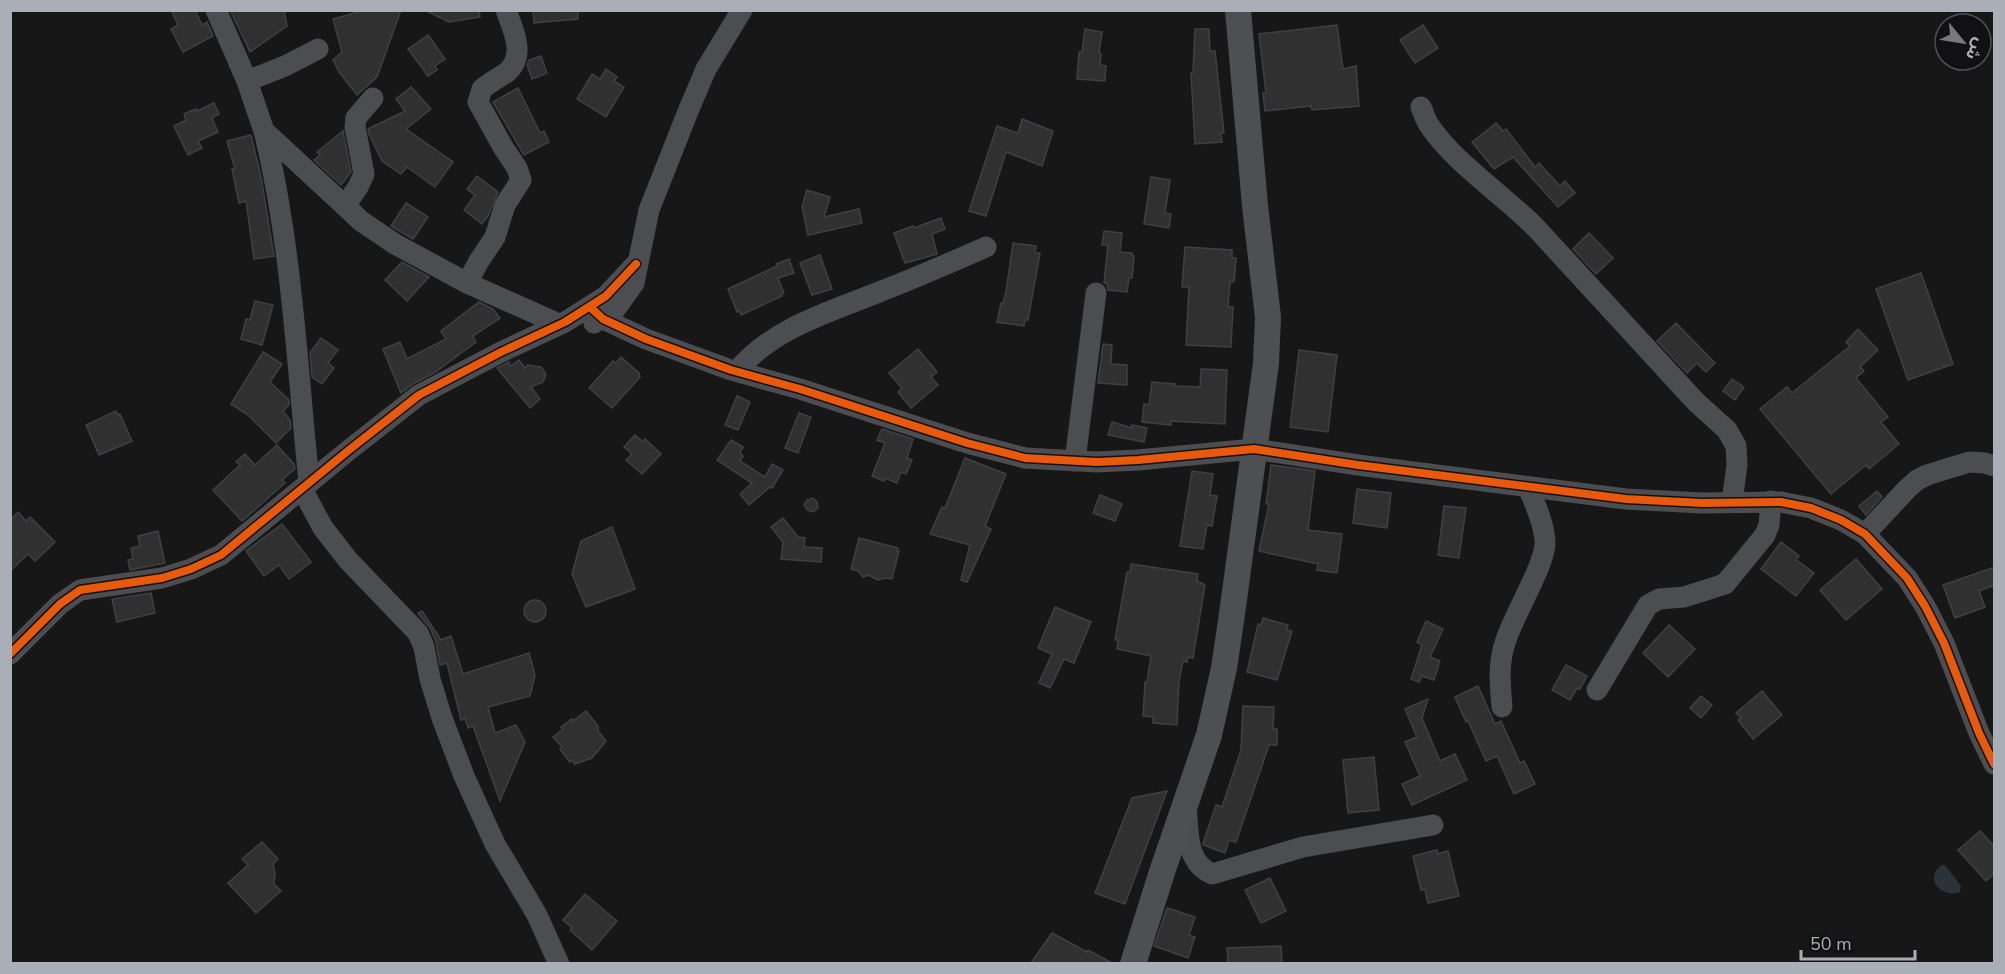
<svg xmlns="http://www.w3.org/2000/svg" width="2005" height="974" viewBox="0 0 2005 974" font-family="'Nunito Sans','Noto Sans Arabic',sans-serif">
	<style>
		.water { fill: #2b3238 }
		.building { fill: #303031; stroke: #3f4043; stroke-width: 1.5 }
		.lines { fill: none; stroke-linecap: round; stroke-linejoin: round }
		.minor { stroke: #4c4d50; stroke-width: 21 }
		.major { stroke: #4e4f52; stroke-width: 26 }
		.cycleway-casing { stroke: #111113; stroke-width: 11 }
		.cycleway { stroke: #e8590c; stroke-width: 8 }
	</style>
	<rect width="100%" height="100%" fill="#171717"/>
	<!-- water -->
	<path class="water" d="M 1942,865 L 1945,865 L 1961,886 L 1960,892 C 1943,899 1922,879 1942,865 Z"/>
	<!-- building -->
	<g class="building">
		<polygon points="171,10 195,10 202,25 207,22 213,36 183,52 171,29 178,25"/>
		<polygon points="230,10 284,10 287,26 250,52"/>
		<polygon points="365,10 401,10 377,77 357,95 339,72 333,60 342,52 333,19"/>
		<polygon points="425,10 479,10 480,17 449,22"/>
		<polygon points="533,10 578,10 578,19 534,23"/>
		<polygon points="1337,25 1343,69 1356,66 1359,106 1312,110 1311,106 1265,111 1263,93 1266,93 1259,34"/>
		<polygon points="1423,25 1438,48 1415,63 1400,40"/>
		<polygon points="1085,29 1102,32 1099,53 1101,54 1100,65 1106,66 1105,81 1077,79 1079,52 1082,52"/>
		<polygon points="1195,29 1209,29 1210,51 1215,51 1224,133 1221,133 1222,142 1195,144 1191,73 1193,73"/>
		<polygon points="428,35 445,59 435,66 437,70 428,76 408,49"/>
		<polygon points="541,56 547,73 532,79 527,65 529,60"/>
		<polygon points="606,69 617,77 614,81 624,87 606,117 577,99 592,74 600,79"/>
		<polygon points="411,87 431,109 406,129 453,162 435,187 407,167 401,174 382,161 369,134 368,129 405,111 396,99"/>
		<polygon points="518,88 540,133 544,131 549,142 524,155 493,102"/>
		<polygon points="214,103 219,114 212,118 218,132 198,141 202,148 188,155 174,126 186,120 184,114 196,109 197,111"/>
		<polygon points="1022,119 1053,131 1042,166 1006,152 986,216 969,211 997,126 1018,133"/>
		<polygon points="1496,123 1503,131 1506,129 1535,167 1539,163 1560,186 1565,181 1575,193 1558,207 1513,157 1494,169 1472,142"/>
		<polygon points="343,131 351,172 341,185 314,160 320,155 317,152"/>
		<polygon points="251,135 261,177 274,256 254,259 246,201 239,203 232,169 235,169 227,141"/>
		<polygon points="477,176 498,192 488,216 482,224 464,210 475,195 467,189"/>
		<polygon points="1151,177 1170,180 1165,213 1171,214 1169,228 1144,224"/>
		<polygon points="807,190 830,197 824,217 859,209 862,223 808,235 802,207"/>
		<polygon points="406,203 428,217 413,239 391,226"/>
		<polygon points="941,218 945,229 932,234 937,254 905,263 894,233 913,226 914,228"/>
		<polygon points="1104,231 1122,233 1120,252 1132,253 1132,255 1134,256 1132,278 1129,278 1127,292 1108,290 1107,284 1104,283 1108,245 1102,245"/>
		<polygon points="1589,233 1613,258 1596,274 1573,249"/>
		<polygon points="1013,243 1036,246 1035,253 1040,253 1028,320 1025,320 1024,326 997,322 1001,303 1003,303 1006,292"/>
		<polygon points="1185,247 1232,250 1232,258 1236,258 1234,282 1230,282 1228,307 1233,307 1231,347 1186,345 1189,287 1182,287"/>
		<polygon points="820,255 832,289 812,295 800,263"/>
		<polygon points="789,259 794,273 778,278 784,293 781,294 782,296 741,315 740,311 737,312 728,289 777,266 776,264"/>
		<polygon points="402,262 429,277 407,301 385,280"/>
		<polygon points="1921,273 1953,364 1908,380 1876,289"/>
		<polygon points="255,301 273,305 262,345 241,339 246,319 250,320"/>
		<polygon points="479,302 493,309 500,318 473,336 476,342 434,373 413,384 401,393 383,349 400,342 407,359 446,339 441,331"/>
		<polygon points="1676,323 1715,363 1706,372 1697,363 1687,373 1657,341"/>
		<polygon points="1858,329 1878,350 1860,367 1864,371 1856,378 1888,417 1881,422 1899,444 1869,469 1866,465 1831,494 1760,409 1787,387 1792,393 1850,346 1846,342"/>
		<polygon points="321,338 338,350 328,363 334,368 322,384 312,377 310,353"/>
		<polygon points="1103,344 1112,345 1111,364 1127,365 1127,385 1098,383"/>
		<polygon points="918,349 937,372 931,377 938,385 911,408 898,392 902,388 889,373"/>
		<polygon points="1299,350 1337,355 1328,432 1290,427"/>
		<polygon points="263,352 282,364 270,382 289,400 289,405 283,411 290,420 291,428 276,443 248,415 231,404"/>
		<polygon points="621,357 639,373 640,377 612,408 589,388 613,361 616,363"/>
		<polygon points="519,360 525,368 528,365 541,367 546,374 543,382 531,387 540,399 530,408 497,368 509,362 511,366"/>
		<polygon points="1201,369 1227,370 1225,424 1171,421 1171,425 1142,422 1144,404 1149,405 1152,382 1175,384 1175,386 1200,387"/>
		<polygon points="1732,379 1744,387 1735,400 1723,391"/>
		<polygon points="737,396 750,402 738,430 725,425"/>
		<polygon points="116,411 118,415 120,414 132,441 99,455 86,425"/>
		<polygon points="799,413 811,417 798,453 785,448"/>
		<polygon points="1112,422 1132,428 1132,425 1147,428 1144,442 1108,435"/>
		<polygon points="882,429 913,439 907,458 912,460 906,474 901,472 897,483 885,478 884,481 872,476 885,443 877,440"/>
		<polygon points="635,435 643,442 645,439 661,454 642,474 626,460 632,454 624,447"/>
		<polygon points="731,440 743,447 740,453 743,456 740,461 765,477 772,464 783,470 772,488 770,487 749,505 740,494 752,483 717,460"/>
		<polygon points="277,445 294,464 295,469 282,480 285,483 242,521 213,490 240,465 236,462 245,454 255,465"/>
		<polygon points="965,458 1006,474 985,526 991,529 967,582 961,580 970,545 930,534 942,507 945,508"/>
		<polygon points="1271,465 1315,471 1308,530 1342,534 1337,573 1317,570 1318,564 1259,551 1269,504 1266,504"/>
		<polygon points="1192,471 1213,474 1210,495 1217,496 1212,526 1207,525 1203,549 1180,546"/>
		<polygon points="1357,489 1391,493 1387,528 1353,523"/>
		<polygon points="1877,491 1882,497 1866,515 1859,506"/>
		<polygon points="1100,495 1122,504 1115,521 1093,513"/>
		<polygon points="813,498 817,502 818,508 813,512 807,510 804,505 807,500"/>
		<polygon points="1444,506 1466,508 1459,558 1438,555"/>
		<polygon points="18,512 26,521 30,517 55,542 35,561 28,554 10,571 10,520"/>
		<polygon points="783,518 798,537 805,538 804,547 822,548 821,562 781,559 783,542 771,527"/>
		<polygon points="282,524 311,562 289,579 279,565 264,576 246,551"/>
		<polygon points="612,527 635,589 586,607 572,574 581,541"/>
		<polygon points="158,531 165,563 130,570 128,560 133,559 131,548 140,546 138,536"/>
		<polygon points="859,538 898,548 897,551 899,551 892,579 885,578 878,580 868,575 863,577 858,571 851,569"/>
		<polygon points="1781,542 1799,556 1796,560 1814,573 1796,596 1761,569"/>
		<polygon points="1856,559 1882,589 1846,620 1820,590"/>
		<polygon points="1131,564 1198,574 1197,581 1205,585 1193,658 1188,657 1187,662 1183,661 1179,681 1177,725 1153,723 1153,717 1143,716 1145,682 1147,682 1151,656 1117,649 1118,640 1115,640 1127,572 1130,572"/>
		<polygon points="1995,567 1995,585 1979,591 1985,607 1955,618 1943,585"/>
		<polygon points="151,593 155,613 117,622 112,599"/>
		<circle cx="535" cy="611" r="11"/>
		<polygon points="1055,607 1091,622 1074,663 1064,659 1050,688 1039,683 1052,654 1038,648"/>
		<polygon points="422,611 441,640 451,636 463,674 529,653 535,675 530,696 488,707 495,733 516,725 525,742 500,801 473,726 468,728 465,719 461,720 447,663 440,665 436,642 430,628 420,616 418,613"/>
		<polygon points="1263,618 1288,625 1287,630 1292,631 1277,680 1247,672 1258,624 1261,625"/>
		<polygon points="1426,621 1443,629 1430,657 1440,661 1434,680 1422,676 1419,682 1411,679 1422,645 1417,642"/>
		<polygon points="1669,625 1695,649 1668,677 1643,653"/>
		<polygon points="1566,665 1587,676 1580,689 1577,688 1570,700 1552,690"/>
		<polygon points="1478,686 1495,724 1501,721 1520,763 1524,761 1535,784 1514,794 1497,756 1486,761 1468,721 1466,722 1455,697"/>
		<polygon points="1762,691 1782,715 1753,739 1738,720 1741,718 1736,713"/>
		<polygon points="1701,696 1712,705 1701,718 1690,708"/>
		<polygon points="1428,699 1422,718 1440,761 1455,754 1467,780 1412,805 1402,784 1420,776 1405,742 1417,737 1405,709"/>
		<polygon points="1243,706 1274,707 1273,729 1277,729 1277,745 1269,745 1236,842 1229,840 1225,853 1203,845 1203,843 1216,805 1222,807 1241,750"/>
		<polygon points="586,711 598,726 598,731 606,741 592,758 575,764 572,760 570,762 560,749 562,747 553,737 563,729 561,727 572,719 573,721"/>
		<polygon points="1374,757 1379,810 1348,813 1343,760"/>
		<polygon points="1167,791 1125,904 1095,893 1132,798"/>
		<polygon points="1980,831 1995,847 1995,873 1986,881 1958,850"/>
		<polygon points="262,842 278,859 273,864 275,873 274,884 281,891 256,913 228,883 248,865 242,859"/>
		<polygon points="1437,850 1438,854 1448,851 1459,896 1428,903 1425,890 1421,890 1413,856"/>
		<polygon points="1270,878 1286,911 1261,923 1245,890"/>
		<polygon points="585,894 617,921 592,950 570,930 572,928 563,920"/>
		<polygon points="1167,908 1195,917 1189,935 1195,937 1188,958 1154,946"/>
		<polygon points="1052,933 1087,952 1088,950 1112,963 1031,963"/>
		<polygon points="1281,946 1282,963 1228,963 1227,948"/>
	</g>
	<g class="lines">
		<!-- minor -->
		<g class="minor">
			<polyline points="216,10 247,81 264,131 345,206 361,221 395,244 467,283 559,324"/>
			<polyline points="247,81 285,66 318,49"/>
			<path d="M 1421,107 C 1424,114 1426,122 1431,128 C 1458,166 1504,195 1537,229 L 1696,402 L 1727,430 L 1736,446 L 1737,465 L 1732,502"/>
			<path d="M 264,131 C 292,246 297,365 309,482"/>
			<polyline points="345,206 358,187 364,174 355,127 356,118 373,98"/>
			<path d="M 467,283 L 479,261 L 495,237 L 505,205 L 521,180 L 517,168 L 503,147 L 478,102 L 482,89 C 489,83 498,78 506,73 C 527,56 513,30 506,10"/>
			<polyline points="590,307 603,319 646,339 731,370 800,389 967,443 1025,458 1097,462 1138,460 1254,449 1358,465 1626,499 1702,503 1781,502 1811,508 1841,520 1865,534 1907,578 1925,606 1944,643 1979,733 1994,764"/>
			<polyline points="594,323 616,308 634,283 649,210 689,109 706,69 742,10"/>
			<path d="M 737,371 C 773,327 833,311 884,290 C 918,277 952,262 986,247"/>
			<polyline points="1075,461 1096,293"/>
			<polyline points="302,489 323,528 348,560 418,633 424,647 430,679 442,718 464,776 495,844 537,915 559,964"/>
			<polyline points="1865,534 1907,489 1917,480 1927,475 1969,462 1985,463 1994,466"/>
			<polyline points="10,654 60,604 80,590 162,578 191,569 221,555 349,450 419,395 501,352 565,322 606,296 636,264"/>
			<polyline points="1597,690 1648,605 1659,599 1684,597 1725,584 1765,535 1769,525 1771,501"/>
			<path d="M 1502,707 C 1500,685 1498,664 1505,643 C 1512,617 1547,563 1545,540 C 1543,521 1535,504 1528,487"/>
			<path d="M 1186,806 C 1189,832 1185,862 1212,874 L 1303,847 L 1433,825"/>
		</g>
		<!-- major -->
		<polyline class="major" points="1133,964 1162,872 1209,735 1224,668 1232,614 1266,363 1268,317 1255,206 1238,10"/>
		<defs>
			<g id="cycleway">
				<polyline points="590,307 603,319 646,339 731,370 800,389 967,443 1025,458 1097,462 1138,460 1254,449 1358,465 1626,499 1702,503 1781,502 1811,508 1841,520 1865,534 1907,578 1925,606 1944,643 1979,733 1994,764"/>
				<polyline points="10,654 60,604 80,590 162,578 191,569 221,555 349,450 419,395 501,352 565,322 606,296 636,264"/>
			</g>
		</defs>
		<!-- cycleway casing -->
		<use href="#cycleway" class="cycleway-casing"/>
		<!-- cycleway -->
		<use href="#cycleway" class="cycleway"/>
	</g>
	<!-- border -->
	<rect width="2005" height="974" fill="none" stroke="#a9aeb7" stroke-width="24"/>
	<!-- north arrow -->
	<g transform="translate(1963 42) rotate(120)"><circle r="28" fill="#111113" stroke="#4e5055" stroke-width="1.5"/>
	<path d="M0-4.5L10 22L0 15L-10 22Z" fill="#76797f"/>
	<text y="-9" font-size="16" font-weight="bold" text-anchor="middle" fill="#a9aeb7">ش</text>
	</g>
	<!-- scale -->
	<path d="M1801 950v9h114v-9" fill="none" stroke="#a9aeb7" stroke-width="3"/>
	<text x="1810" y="950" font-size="18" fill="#a9aeb7" stroke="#111113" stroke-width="4.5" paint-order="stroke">50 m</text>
</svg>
